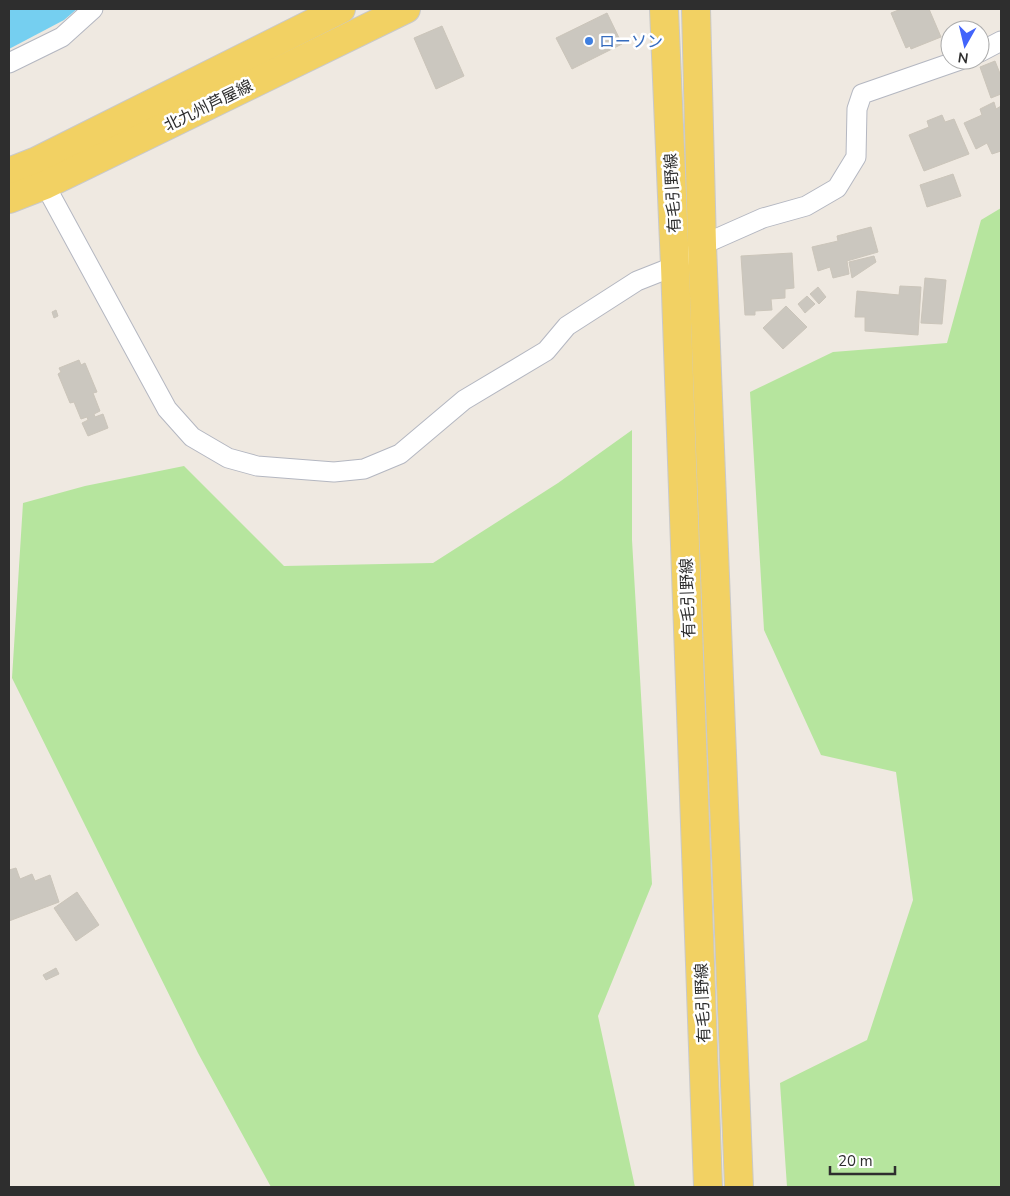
<svg xmlns="http://www.w3.org/2000/svg" width="1010" height="1196" viewBox="0 0 1010 1196" font-family="'Nunito Sans','Noto Sans JP',sans-serif">
	<style>
		.green { fill: #b6e59e }
		.water { fill: #75cff0 }
		.building { fill: #cbc7bf; stroke: #cbc5ba }
		.lines { fill: none; stroke-linecap: round; stroke-linejoin: round }
		.minor-casing { stroke: #b4b7c1; stroke-width: 21 }
		.primary-casing { stroke: #c9c9c9; stroke-width: 30 }
		.minor { stroke: #fff; stroke-width: 19 }
		.primary { stroke: #f2d163; stroke-width: 28 }
		.shop-dot { fill: #3f7fe0; stroke: #fff; stroke-width: 2 }
		.labels { text-anchor: middle; stroke-width: 5; stroke-linejoin: round; paint-order: stroke }
		.shop-label { font-size: 16px; fill: #366cbe; stroke: #fff; text-anchor: start }
		.street-label { font-size: 16px; fill: #2e2e2e; stroke: #fff }
	</style>
	<rect width="100%" height="100%" fill="#efe9e1"/>
	<!-- green -->
	<g class="green">
		<polygon points="1001,208 1001,1187 787,1187 780,1083 867,1040 913,900 896,772 821,755 764,630 750,392 833,352 947,343 981,220"/>
		<polygon points="632,430 632,540 652,884 598,1016 635,1187 271,1187 198,1053 12,678 23,503 85,486 184,466 284,566 433,563 558,483"/>
	</g>
	<!-- water -->
	<polygon class="water" points="9,9 77,9 64,20 9,49"/>
	<!-- building -->
	<g class="building">
		<polygon points="901,9 929,9 941,37 911,49 910,46 906,48 891,13"/>
		<polygon points="607,13 622,44 572,69 556,38"/>
		<polygon points="442,26 464,76 436,89 414,38"/>
		<polygon points="995,61 1001,76 1001,94 991,98 980,67"/>
		<polygon points="994,102 996,109 1001,106 1001,151 992,154 987,143 976,149 964,123 982,115 980,109"/>
		<polygon points="942,115 945,122 954,119 969,154 924,171 909,135 929,127 927,121"/>
		<polygon points="953,174 961,196 927,207 920,185"/>
		<polygon points="871,227 878,252 847,261 849,274 833,278 830,267 818,271 812,247 838,241 837,236"/>
		<polygon points="792,253 794,288 785,289 785,298 771,299 772,310 755,311 755,315 745,315 741,256"/>
		<polygon points="874,256 876,262 852,278 849,262"/>
		<polygon points="925,278 946,280 942,324 921,323"/>
		<polygon points="900,286 921,287 918,335 865,331 865,317 855,317 857,291 899,295"/>
		<polygon points="818,287 826,297 819,304 810,294"/>
		<polygon points="807,296 815,304 805,313 798,304"/>
		<polygon points="786,306 807,327 783,349 763,328"/>
		<polygon points="56,310 58,316 54,318 52,312"/>
		<polygon points="79,360 81,365 85,363 97,392 93,393 100,411 94,414 95,417 103,414 108,428 88,436 82,423 88,420 87,417 81,419 74,402 70,403 58,374 61,372 59,368"/>
		<polygon points="16,868 20,879 32,874 35,881 50,875 59,902 9,921 9,870"/>
		<polygon points="77,892 99,925 76,941 54,908"/>
		<polygon points="56,968 59,974 46,980 43,975"/>
	</g>
	<g class="lines">
		<defs>
			<g id="minor">
				<polyline points="980,52 1001,41"/>
				<polyline points="9,63 62,37 93,9"/>
				<polyline points="45,185 167,409 192,437 228,458 257,466 334,472 364,469 400,454 464,400 546,351 567,326 637,281 675,266 702,245 763,218 806,206 837,188 856,157 857,109 862,94 960,60"/>
			</g>
			<g id="primary">
				<polyline points="664,9 675,266 708,1187"/>
				<polyline points="696,9 702,245 739,1187"/>
				<polyline points="9,172 37,161 341,9"/>
				<polyline points="9,199 45,185 406,9"/>
			</g>
		</defs>
		<!-- minor casing -->
		<use href="#minor" class="minor-casing"/>
		<!-- primary casing -->
		<use href="#primary" class="primary-casing"/>
		<!-- minor -->
		<use href="#minor" class="minor"/>
		<!-- primary -->
		<use href="#primary" class="primary"/>
	</g>
	<!-- markers -->
	<circle class="shop-dot" cx="589" cy="41" r="5"/>
	<g class="labels">
		<!-- shop labels -->
		<g class="shop-label">
			<text x="599" y="47">ローソン</text>
		</g>
		<!-- street labels -->
		<g class="street-label">
			<text transform="translate(208 105) rotate(-26)" y="6">北九州芦屋線</text>
			<text transform="translate(672 193) rotate(-93)" y="6">有毛引野線</text>
			<text transform="translate(687 598) rotate(-92)" y="6">有毛引野線</text>
			<text transform="translate(702 1003) rotate(-92)" y="6">有毛引野線</text>
		</g>
	</g>
	<!-- border -->
	<rect width="1010" height="1196" fill="none" stroke="#2e2e2e" stroke-width="20"/>
	<!-- north arrow -->
	<g transform="translate(965 45) rotate(188)"><circle r="24" fill="#ffffff" stroke="#ababab"/>
	<path d="M0-4L9 19L0 12L-9 19Z" fill="#4264fb"/>
	<text y="-8" font-size="14" font-weight="bold" text-anchor="middle" fill="#2e2e2e">N</text>
	</g>
	<!-- scale -->
	<path d="M830 1166v8h65v-8" fill="none" stroke="#2e2e2e" stroke-width="2.5"/>
	<text x="838" y="1166" font-size="15" fill="#2e2e2e" stroke="#ffffff" stroke-width="4" paint-order="stroke">20 m</text>
</svg>
